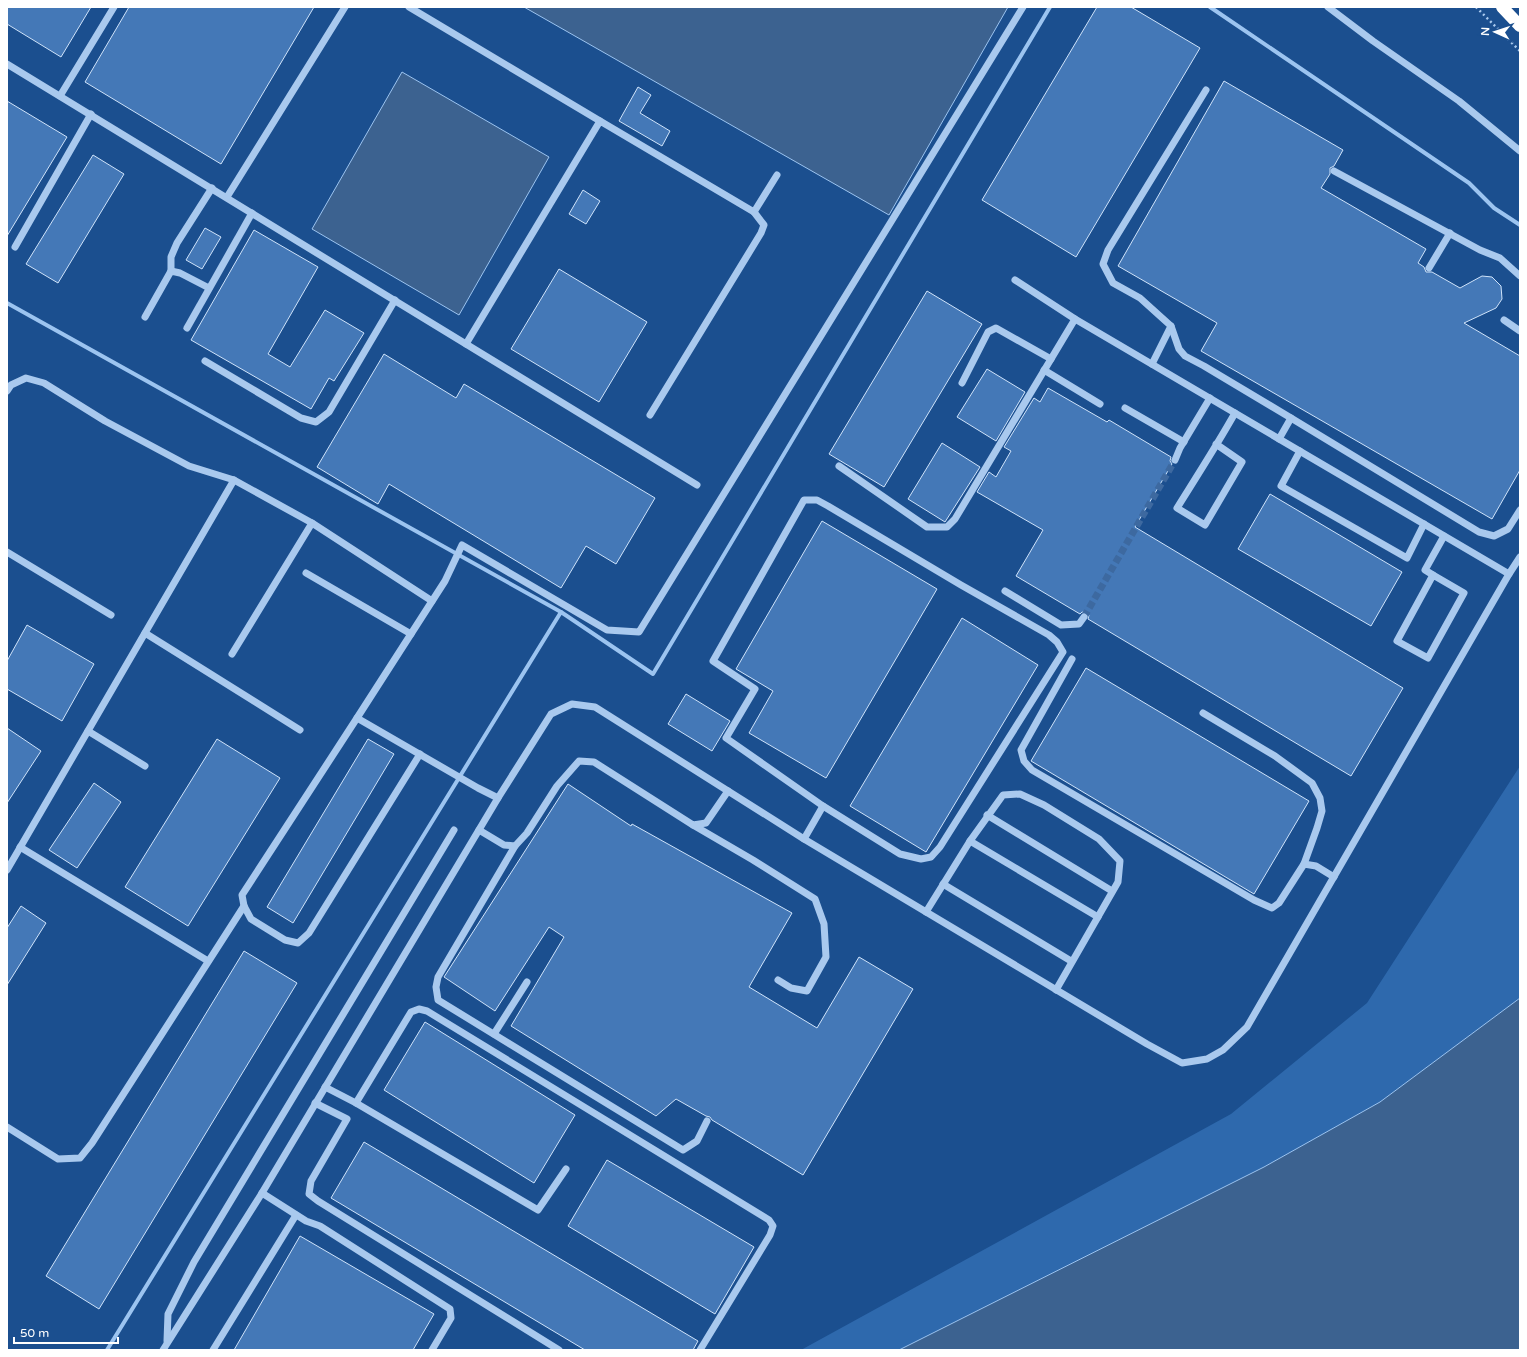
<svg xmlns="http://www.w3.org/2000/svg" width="1527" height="1357" viewBox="0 0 1527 1357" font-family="'Varela Round',sans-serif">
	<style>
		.green { fill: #2e69ad }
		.water { fill: #3c6290; stroke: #9cc4f0 }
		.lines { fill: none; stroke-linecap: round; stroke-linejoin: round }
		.stream { stroke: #9cc4f0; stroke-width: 4 }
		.building { fill: #4478b7; stroke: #cfe3fa }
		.minor-tunnel { stroke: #3d69a0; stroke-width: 7; stroke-dasharray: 7 3.5; stroke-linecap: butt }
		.path { stroke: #a9c9ee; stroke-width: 2.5; stroke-dasharray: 2 3; stroke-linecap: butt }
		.minor { stroke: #a9c9ee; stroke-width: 7 }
		.highway { stroke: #fff; stroke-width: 12 }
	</style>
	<rect width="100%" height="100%" fill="#1b4f8f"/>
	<!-- green -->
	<polygon class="green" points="1520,766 1520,998 1380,1102 1264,1167 899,1350 801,1350 1231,1114 1367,1003"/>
	<!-- water -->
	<g class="water">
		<polygon points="524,7 1008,7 889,215"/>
		<polygon points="402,72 549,157 459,315 312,229"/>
		<polygon points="1520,998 1520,1350 899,1350 1264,1167 1380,1102"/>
	</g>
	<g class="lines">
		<!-- stream -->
		<g class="stream">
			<polyline points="1210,7 1469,183 1494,208 1520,225"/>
			<polyline points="7,303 561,612"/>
			<polyline points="107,1350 561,612 653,674 1050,7"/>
		</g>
	</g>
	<!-- building -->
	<g class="building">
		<polygon points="7,7 91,7 61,57 7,24"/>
		<polygon points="129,7 314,7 221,164 85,82"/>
		<polygon points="1097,7 1131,7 1200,48 1076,257 982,200"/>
		<polygon points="1224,81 1343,150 1334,166 1330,168 1330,174 1321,188 1426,249 1418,263 1424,267 1426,272 1432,272 1460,288 1482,276 1492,277 1501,286 1502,299 1496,308 1464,323 1520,356 1520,470 1492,519 1201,351 1217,323 1118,266"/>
		<polygon points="638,87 651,95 640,113 670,131 662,146 619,121"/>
		<polygon points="7,101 67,137 7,236"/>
		<polygon points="93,155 124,174 58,283 26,264"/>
		<polygon points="583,190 600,201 586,224 569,214"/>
		<polygon points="205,228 221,237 202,269 186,260"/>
		<polygon points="254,230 318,267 268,354 290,367 325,310 364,333 334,381 329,378 311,409 191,340"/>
		<polygon points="559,269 647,322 599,402 511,349"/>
		<polygon points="927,291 982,324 884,487 829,454"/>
		<polygon points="384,354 456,398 464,384 655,498 616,564 586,546 561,588 389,484 378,504 317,467"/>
		<polygon points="987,369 1025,392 996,441 957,417"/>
		<polygon points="1048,388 1107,422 1109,420 1171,457 1170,461 1172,464 1135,527 1403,688 1351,776 1088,619 1089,615 1087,613 1082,612 1080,614 1016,576 1043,530 977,492 989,472 996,477 1011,451 1004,447 1034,398 1040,402"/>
		<polygon points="942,443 980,467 945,522 908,499"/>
		<polygon points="1270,494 1402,572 1371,626 1238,549"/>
		<polygon points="822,521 937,589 826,778 749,733 773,691 736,669"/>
		<polygon points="962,618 1038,665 926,852 850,806"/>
		<polygon points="27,625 94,664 62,721 7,689 7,661"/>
		<polygon points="1086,668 1309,801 1254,894 1031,761"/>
		<polygon points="686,694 730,721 712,751 668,724"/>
		<polygon points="7,728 41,751 7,803"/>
		<polygon points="217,739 280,778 188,926 125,887"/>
		<polygon points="368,739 394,754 293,923 267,907"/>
		<polygon points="94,783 121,802 77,868 49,850"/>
		<polygon points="568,784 631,826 632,824 792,913 749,987 817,1028 859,957 913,989 803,1175 712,1120 710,1117 706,1116 676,1099 656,1116 511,1026 564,937 549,927 495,1011 444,977"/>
		<polygon points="21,906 46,923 7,985 7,928"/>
		<polygon points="244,951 297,983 99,1309 46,1276"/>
		<polygon points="425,1022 575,1115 534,1183 384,1090"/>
		<polygon points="364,1142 698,1341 693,1350 585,1350 331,1198"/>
		<polygon points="607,1160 754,1247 715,1314 568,1226"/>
		<polygon points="300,1236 434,1314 413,1350 234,1350"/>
	</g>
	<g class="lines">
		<!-- minor-tunnel -->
		<polyline class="minor-tunnel" points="1084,617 1175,460"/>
		<!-- path -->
		<polyline class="path" points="1476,7 1520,51"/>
		<!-- minor -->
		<g class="minor">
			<polyline points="409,7 600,121"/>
			<polyline points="1328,7 1373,41 1459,101 1520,151"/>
			<polyline points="7,64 697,485"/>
			<polyline points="60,96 114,7"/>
			<polyline points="1334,171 1480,250 1500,258 1520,276"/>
			<polyline points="227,197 345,7"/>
			<polyline points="15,247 91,114"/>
			<polyline points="1429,268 1450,233"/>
			<polyline points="171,271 171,257 177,243 212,188"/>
			<polyline points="1015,280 1075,319 1509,574"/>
			<polyline points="145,317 171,271 180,273 209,288"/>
			<polyline points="1504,320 1520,331"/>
			<polyline points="1171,326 1179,349 1185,356 1204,366 1291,418 1479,532 1494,536 1508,529 1520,510"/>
			<polyline points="187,328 252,213"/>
			<polyline points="466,344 600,121 754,212 777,175"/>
			<polyline points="205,361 301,418 316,422 329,412 395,300"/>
			<polyline points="1152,364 1171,326 1140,298 1113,283 1103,264 1108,250 1206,90"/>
			<polyline points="1044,370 1100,404"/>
			<polyline points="962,383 988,332 996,328 1051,359"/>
			<polyline points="7,391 11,385 26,378 44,383 105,421 189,466 234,480 312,523 432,601"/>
			<polyline points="1125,408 1184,442"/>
			<polyline points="650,415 761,233 764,225 754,212"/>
			<polyline points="1279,439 1291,418"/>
			<path d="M 1216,444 L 1242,462 L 1205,525 L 1177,508 C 1197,476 1217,445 1235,413"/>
			<polyline points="1300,451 1281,486 1407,558 1424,524"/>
			<polyline points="1175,460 1180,448 1210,398"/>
			<polyline points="839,466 927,527 947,527 955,519 1075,319"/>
			<polygon points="804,500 817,500 828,506 961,585 1049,635 1057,642 1063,652 940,847 931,857 921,859 900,854 823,806 726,738 755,689 713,661"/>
			<polyline points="7,552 111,615"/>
			<polyline points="306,573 411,634"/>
			<polygon points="1433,575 1464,593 1428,658 1397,641"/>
			<polyline points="1433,575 1425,570 1444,536"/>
			<polyline points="1005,591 1061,625 1079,624 1084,617"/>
			<polyline points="145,633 300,730"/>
			<polyline points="232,654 312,523"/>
			<polyline points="1072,659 1021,750 1024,761 1032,770 1254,900 1272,908 1279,903 1304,864 1316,866 1334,877"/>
			<polyline points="1203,713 1275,756 1312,783 1320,798 1322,811 1317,828 1304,864"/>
			<polyline points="357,718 242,895 244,906 251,919 285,940 298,943 309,933 420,754"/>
			<polyline points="88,731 145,766"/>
			<polyline points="498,798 478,788 357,718 445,581 462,545 607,630 639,632 1023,7"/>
			<polyline points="987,815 1112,891"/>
			<polyline points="693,825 753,860 815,899 824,924 826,957 807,991 791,988 778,980"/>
			<polyline points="479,830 504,845 515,846 527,833 557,786 579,761 594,762 693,825 706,823 728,791"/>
			<polyline points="804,839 823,806"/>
			<polyline points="970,841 1098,917"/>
			<polyline points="515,846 438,977 436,987 438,1000 683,1150 697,1141 707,1121"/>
			<polyline points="20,847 208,961"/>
			<polyline points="7,870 234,480"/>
			<polyline points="943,884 1071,961"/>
			<polyline points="926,912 970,841 1003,795 1020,794 1044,805 1099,839 1120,861 1118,882 1056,990"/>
			<polyline points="494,1034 527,982"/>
			<polyline points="325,1087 356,1103 538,1210 566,1169"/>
			<polyline points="315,1103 347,1119 311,1181 309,1194 318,1201 559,1350"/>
			<polyline points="356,1103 411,1012 419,1009 427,1011 769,1220 773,1226 770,1235 700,1350"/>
			<polyline points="7,1127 58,1159 80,1158 92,1143 244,906"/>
			<polyline points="262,1193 306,1221 320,1226 450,1309 451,1318 432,1350"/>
			<polyline points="167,1341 168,1314 194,1262 454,830"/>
			<polyline points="163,1350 262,1193 498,798 551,714 572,704 595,707 804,839 1147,1044 1182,1063 1207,1059 1223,1050 1247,1027 1509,574 1520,557"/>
			<polyline points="213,1350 296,1215"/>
		</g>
		<!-- highway -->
		<polyline class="highway" points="1502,7 1520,26"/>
	</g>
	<!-- border -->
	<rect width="1527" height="1357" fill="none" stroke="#ffffff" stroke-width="16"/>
	<!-- north arrow -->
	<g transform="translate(1495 32) rotate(273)" stroke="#1b4f8f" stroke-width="3" paint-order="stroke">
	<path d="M0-3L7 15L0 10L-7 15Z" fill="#ffffff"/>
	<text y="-6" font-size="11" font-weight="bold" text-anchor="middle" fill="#ffffff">N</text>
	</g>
	<!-- scale -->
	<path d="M14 1337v6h104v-6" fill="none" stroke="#ffffff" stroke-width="2"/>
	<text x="20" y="1337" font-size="12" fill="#ffffff" stroke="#1b4f8f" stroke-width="3" paint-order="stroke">50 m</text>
</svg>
